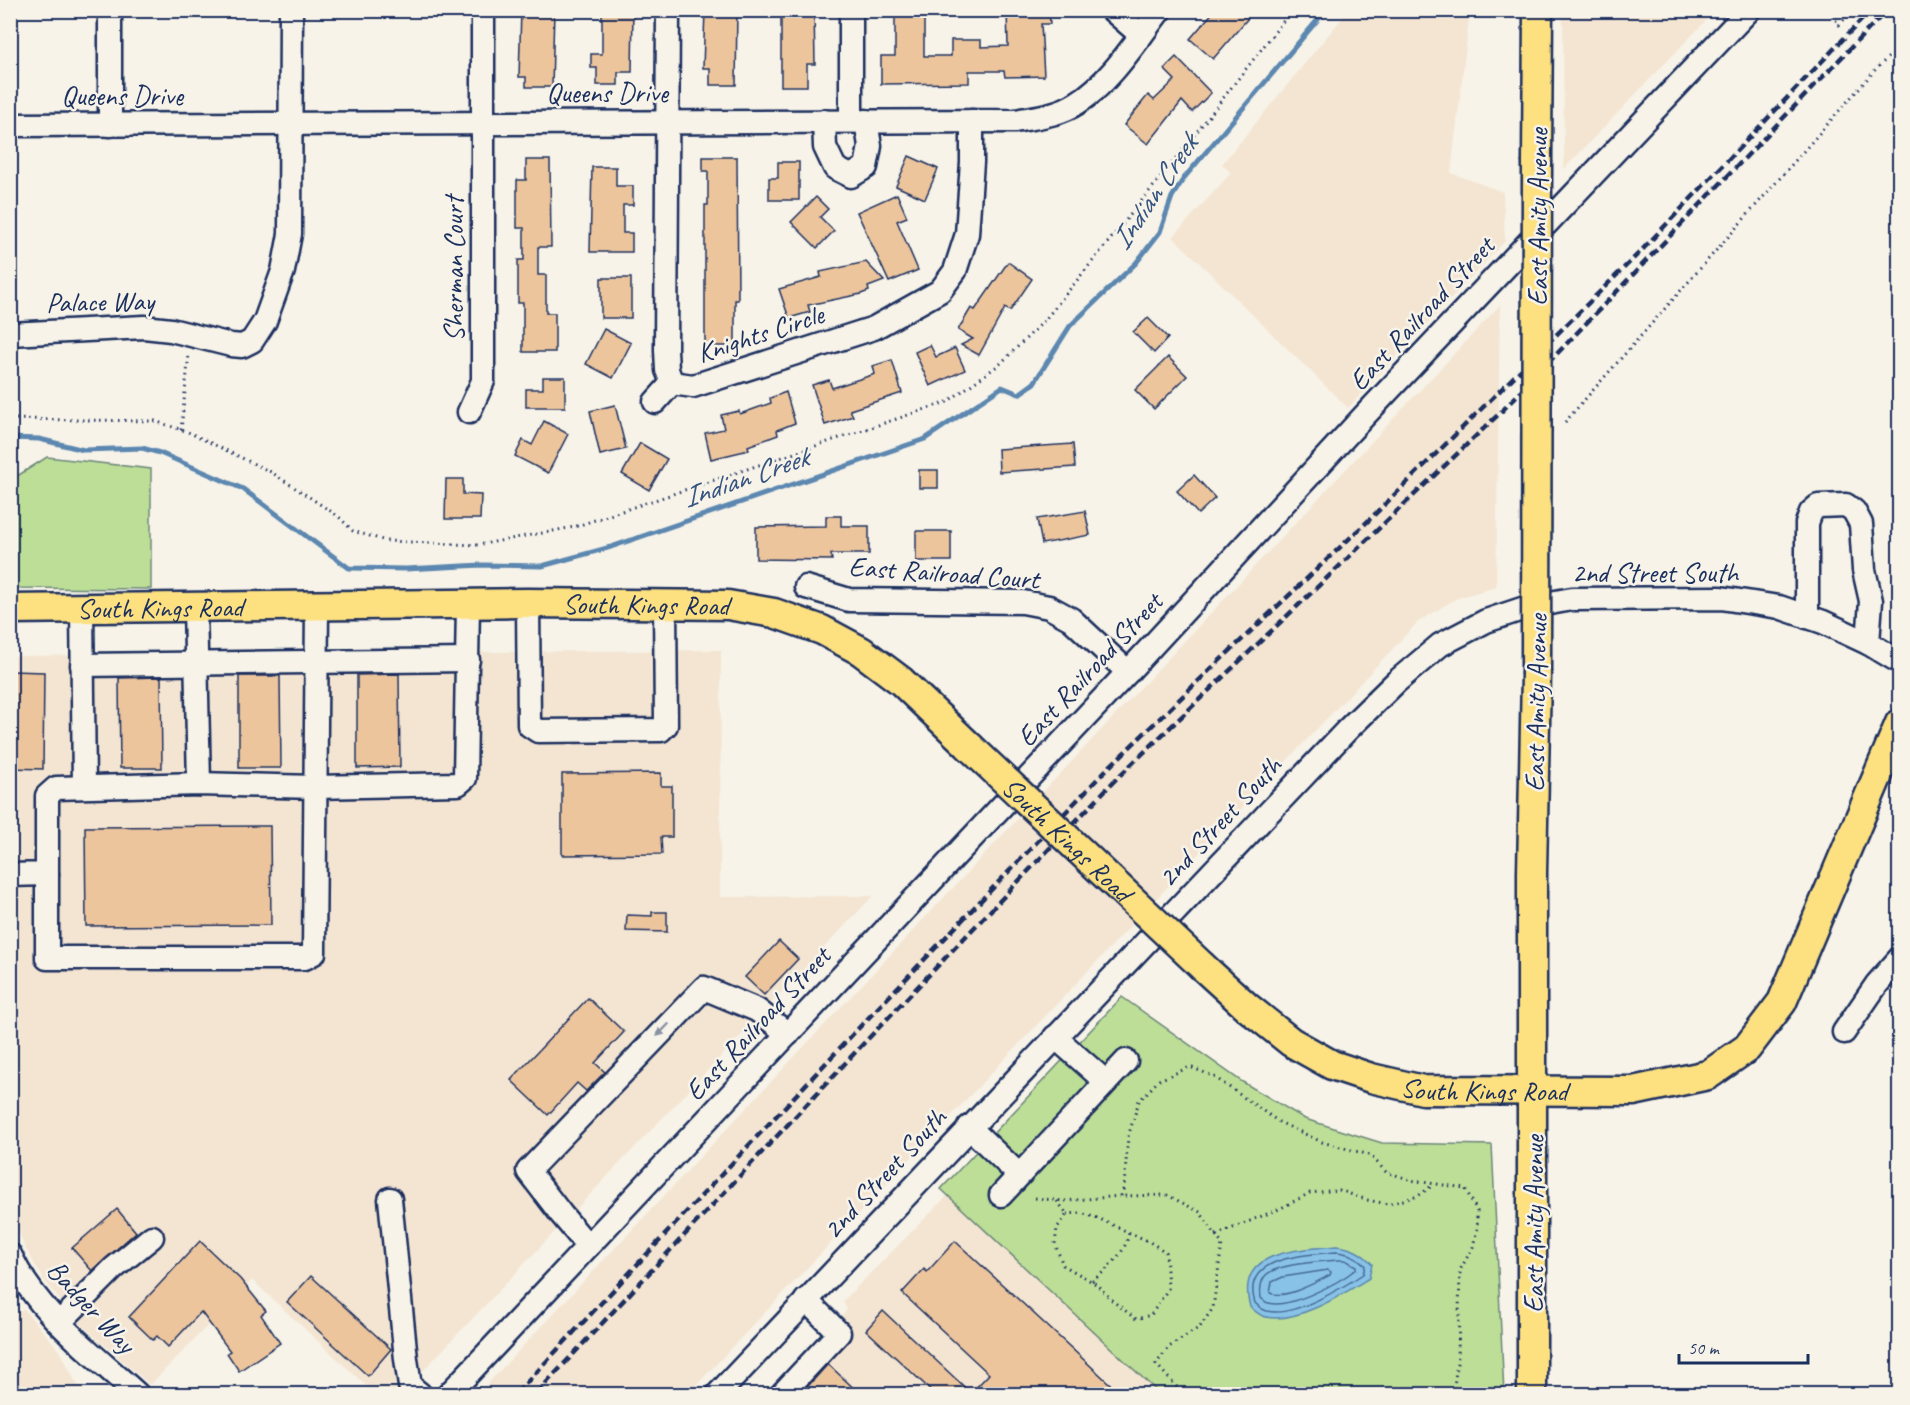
<svg xmlns="http://www.w3.org/2000/svg" width="1910" height="1405" viewBox="0 0 1910 1405" font-family="Caveat,sans-serif">
	<style>
		.built { fill: #f4e5d2 }
		.green { fill: #bdde97; stroke: #6c867a; stroke-width: 1.5 }
		.water { fill: #88c2e7; stroke: #5c87b0; stroke-width: 1.5 }
		.lines { fill: none; stroke-linecap: round; stroke-linejoin: round }
		.shore { stroke: #476a95; stroke-width: 1.5 }
		.stream { stroke: #5c87b0; stroke-width: 5 }
		.building { fill: #edc59d; stroke: #1b2f5e; stroke-width: 1.5 }
		.minor-casing { stroke: #1b2f5e; stroke-width: 27 }
		.major-casing { stroke: #1b2f5e; stroke-width: 33 }
		.path { stroke: #1b2f5e; stroke-width: 3; stroke-dasharray: 1.5 4.5; stroke-linecap: butt }
		.minor { stroke: #f7f3e8; stroke-width: 22 }
		.major { stroke: #fde080; stroke-width: 28 }
		.rail { stroke: #1b2f5e; stroke-width: 4.5; stroke-dasharray: 9 4.5; stroke-linecap: butt }
		.major-bridge-casing { stroke: #1b2f5e; stroke-width: 33; stroke-linecap: butt }
		.major-bridge { stroke: #fde080; stroke-width: 28 }
		.oneway { fill: #8991a3 }
		.labels { text-anchor: middle; stroke-width: 5; stroke-linejoin: round; paint-order: stroke }
		.street-label { font-size: 28px; fill: #1b2f5e; stroke: #f7f3e8 }
		.water-label { font-size: 30px; font-style: italic; fill: #365480; stroke: #f7f3e8 }
	</style>
	<rect width="100%" height="100%" fill="#f7f3e8"/>
	<filter id="ink" filterUnits="userSpaceOnUse"><feTurbulence type="fractalNoise" baseFrequency=".0167" numOctaves="2"/><feDisplacementMap in="SourceGraphic" scale="12" xChannelSelector="R" yChannelSelector="G"/><feConvolveMatrix kernelMatrix="1 2 1 2 8 2 1 2 1" color-interpolation-filters="sRGB"/></filter>
	<g filter="url(#ink)">
		<!-- built -->
		<g class="built">
			<polygon points="1348,11 1470,11 1451,173 1503,192 1505,241 1348,408 1173,237 1231,173 1222,164"/>
			<polygon points="1563,11 1715,11 1564,169"/>
			<polygon points="1500,305 1496,587 1457,598 1418,622 688,1394 478,1394"/>
			<polygon points="721,650 720,897 873,896 401,1394 375,1394 252,1280 150,1385 87,1330 66,1308 44,1280 25,1248 11,1211 10,656"/>
			<polygon points="948,1195 1160,1394 767,1394 847,1310 843,1301"/>
			<polygon points="24,1309 60,1351 76,1383 88,1394 11,1394 11,1318"/>
		</g>
		<!-- green -->
		<g class="green">
			<polygon points="47,457 151,469 151,589 11,588 11,480"/>
			<polygon points="1122,997 1241,1081 1305,1119 1382,1143 1492,1145 1504,1394 1160,1394 941,1189"/>
		</g>
		<!-- water -->
		<path class="water" d="M 1336,1246 C 1351,1247 1362,1252 1372,1264 L 1369,1278 C 1343,1294 1297,1324 1266,1317 C 1260,1316 1255,1311 1250,1307 C 1234,1250 1297,1250 1336,1246 Z"/>
		<g class="lines">
			<!-- shore -->
			<g class="shore">
				<path d="M 1336,1252 C 1348,1253 1358,1256 1365,1266 L 1363,1274 C 1342,1288 1293,1318 1267,1311 C 1263,1310 1258,1306 1255,1303 C 1240,1256 1305,1255 1336,1252 Z"/>
				<path d="M 1337,1260 L 1345,1260 L 1356,1266 L 1356,1269 C 1340,1282 1290,1309 1269,1303 C 1266,1303 1263,1300 1261,1298 C 1260,1292 1260,1281 1266,1275 C 1279,1263 1319,1262 1337,1260 Z"/>
				<path d="M 1328,1270 L 1331,1272 L 1330,1275 C 1316,1282 1285,1300 1270,1293 L 1272,1282 L 1283,1277 Z"/>
			</g>
			<!-- stream -->
			<polyline class="stream" points="10,438 39,439 84,450 142,448 160,453 243,489 349,568 406,569 482,565 542,566 611,547 925,439 1002,387 1019,394 1034,383 1070,326 1136,263 1160,232 1172,197 1184,178 1326,10"/>
		</g>
		<!-- building -->
		<g class="building">
			<polygon points="521,10 554,10 552,87 526,87 526,77 519,77"/>
			<polygon points="602,10 633,10 632,72 618,72 618,85 597,85 597,68 591,68 591,54 602,54"/>
			<polygon points="705,10 737,10 736,85 710,85 710,68 703,68"/>
			<polygon points="781,10 814,10 815,64 807,64 807,86 781,86"/>
			<polygon points="895,10 924,10 924,56 951,56 951,40 981,40 981,47 1008,46 1007,10 1049,10 1050,24 1041,24 1044,76 1005,77 1004,71 969,71 969,83 881,84 881,56 895,56"/>
			<polygon points="1215,10 1255,10 1213,59 1190,39"/>
			<polygon points="1176,57 1211,93 1192,112 1182,101 1148,144 1124,125 1148,95 1154,100 1175,80 1164,69"/>
			<polygon points="909,156 938,169 925,199 896,186"/>
			<polygon points="703,157 737,157 738,300 735,300 735,346 705,346 705,205 708,205 708,171 703,171"/>
			<polygon points="526,160 550,160 551,247 538,247 538,275 546,275 546,313 555,313 555,352 523,352 523,303 518,303 518,260 524,260 524,228 517,228 517,180 526,180"/>
			<polygon points="778,162 799,162 799,200 769,200 769,178 778,178"/>
			<polygon points="592,167 616,167 616,186 633,186 633,205 623,205 623,233 632,233 632,252 590,252"/>
			<polygon points="897,194 907,217 897,221 918,270 889,282 857,212"/>
			<polygon points="816,197 828,209 820,217 834,231 817,248 791,222"/>
			<polygon points="866,262 884,281 868,287 869,291 861,294 808,305 810,312 789,318 779,289 821,277 820,272"/>
			<polygon points="1008,262 1032,279 1010,311 1005,308 979,355 961,345 973,339 958,330 971,308 975,310"/>
			<rect x="601" y="278" width="30" height="40"/>
			<polygon points="1148,318 1168,338 1154,353 1133,332"/>
			<polygon points="604,329 631,343 613,378 586,364"/>
			<polygon points="930,345 936,357 955,348 965,370 930,386 915,352"/>
			<polygon points="1168,357 1187,376 1154,409 1135,390"/>
			<polygon points="892,360 902,393 850,410 853,416 825,425 812,385 829,380 832,388 875,374 873,366"/>
			<polygon points="543,377 565,377 565,407 526,407 526,389 543,389"/>
			<polygon points="786,392 795,423 777,430 778,435 748,446 749,450 711,459 705,433 724,429 721,415 739,411 740,414 771,403 770,398"/>
			<polygon points="615,405 626,449 600,455 590,411"/>
			<polygon points="544,421 568,434 548,473 515,456 523,440 532,445"/>
			<polygon points="640,443 667,459 649,490 622,474"/>
			<polygon points="1073,444 1075,467 999,472 998,449"/>
			<rect x="919" y="470" width="19" height="18"/>
			<polygon points="1194,475 1215,498 1198,514 1177,491"/>
			<polygon points="446,479 463,479 463,494 481,495 480,519 445,519"/>
			<polygon points="1085,511 1090,535 1042,544 1037,519"/>
			<polygon points="826,516 841,516 841,526 869,526 869,554 831,554 832,560 756,559 756,527 826,526"/>
			<rect x="916" y="531" width="35" height="30"/>
			<polygon points="10,671 44,672 43,769 10,768"/>
			<polygon points="399,674 400,767 357,768 357,675"/>
			<polygon points="239,676 280,676 281,768 239,768"/>
			<polygon points="161,677 162,768 120,768 119,678"/>
			<polygon points="661,773 661,786 672,786 672,837 661,837 662,854 562,855 562,774"/>
			<polygon points="270,826 271,925 86,926 85,827"/>
			<polygon points="652,912 667,912 667,932 626,931 627,915 652,916"/>
			<polygon points="779,941 798,959 764,995 745,977"/>
			<polygon points="588,998 624,1032 595,1063 605,1072 586,1091 577,1083 548,1115 511,1080"/>
			<polygon points="117,1209 136,1232 92,1271 72,1248"/>
			<polygon points="200,1241 240,1279 266,1311 261,1315 280,1343 239,1371 227,1353 230,1351 201,1312 168,1347 157,1336 153,1340 129,1317"/>
			<polygon points="955,1241 1122,1395 936,1395 866,1330 883,1311 971,1393 989,1374 902,1293 924,1269 927,1272"/>
			<polygon points="311,1276 391,1349 368,1376 287,1302"/>
			<polygon points="828,1364 861,1395 800,1395"/>
		</g>
		<g class="lines">
			<defs>
				<g id="minor">
					<polyline points="110,10 110,125"/>
					<polyline points="668,10 666,350 667,370 672,383 693,386 874,328 940,291 955,271 967,234 972,162 972,121"/>
					<polyline points="1112,10 1141,35"/>
					<polyline points="824,121 825,147 835,168 851,176 866,167 870,146 866,121"/>
					<polyline points="851,121 851,10"/>
					<path d="M 10,125 L 1015,121 C 1036,117 1059,115 1077,103 C 1110,83 1136,41 1160,10"/>
					<polyline points="10,334 144,327 171,330 231,345 242,346 252,341 265,321 283,271 290,234 291,10"/>
					<polyline points="655,402 672,383"/>
					<polyline points="469,412 483,381 483,10"/>
					<polyline points="806,587 849,600 1023,602 1049,607 1071,619 1128,672"/>
					<polyline points="528,603 529,725 538,731 661,730 666,725 665,603"/>
					<polyline points="195,607 199,784"/>
					<polyline points="82,608 84,786"/>
					<polyline points="1807,617 1807,523 1811,512 1818,506 1846,505 1854,511 1861,524 1864,570 1871,601 1868,643"/>
					<polyline points="82,665 468,660"/>
					<polyline points="47,874 47,958 305,958 314,953 317,607"/>
					<polyline points="10,875 47,874 47,796 56,788 199,784 315,787 458,784 465,778 468,605"/>
					<polyline points="1844,1032 1877,984 1900,958"/>
					<polyline points="1055,1037 1106,1082"/>
					<polyline points="969,1127 1019,1175"/>
					<polyline points="1001,1195 1126,1061"/>
					<polyline points="390,1199 406,1359 410,1386 420,1394"/>
					<polyline points="588,1246 561,1214 528,1171 704,988 757,1010 788,1034"/>
					<path d="M 10,1255 C 37,1313 91,1352 137,1394"/>
					<polyline points="59,1323 114,1268 152,1237"/>
					<polyline points="449,1394 1128,672 1366,414 1749,10"/>
					<polyline points="718,1394 1348,729 1396,682 1440,645 1486,621 1528,607 1572,599 1721,598 1779,607 1823,622 1868,643 1900,662"/>
					<polyline points="782,1394 839,1333 806,1300"/>
				</g>
				<g id="major">
					<polyline points="1537,161 1538,10"/>
					<path id="s1" d="M 10,609 L 528,603 L 728,605 L 774,613 L 822,630 L 861,651 L 901,681 L 970,747"/>
					<path id="s2" d="M 1202,966 L 1247,1007 L 1291,1042 L 1332,1065 L 1371,1078 L 1423,1090 L 1633,1091 L 1708,1075 L 1747,1048 L 1782,1002 L 1900,723"/>
					<polyline points="1532,1394 1532,872 1536,675"/>
				</g>
			</defs>
			<!-- minor casing -->
			<use href="#minor" class="minor-casing"/>
			<!-- major casing -->
			<use href="#major" class="major-casing"/>
			<!-- path -->
			<g class="path">
				<polyline points="1829,10 1839,25 1853,10"/>
				<polyline points="10,419 155,421 188,432 271,472 338,516 353,531 386,541 478,545 574,527 947,402 1000,364 1044,321 1174,161 1292,10"/>
				<polyline points="1565,422 1876,69 1900,46"/>
				<polyline points="181,430 189,354"/>
				<polyline points="1121,1196 1124,1187 1128,1137 1139,1101 1159,1080 1190,1067 1213,1076 1279,1122 1322,1142 1370,1155 1386,1172 1415,1181 1465,1188 1477,1211 1477,1229 1473,1247 1460,1270 1458,1356 1453,1394"/>
				<polyline points="1035,1198 1064,1201 1121,1196 1167,1195 1200,1212 1222,1244 1213,1308 1200,1327 1169,1347 1156,1364 1183,1394"/>
				<polyline points="1057,1201 1067,1214 1057,1228 1055,1244 1063,1265 1096,1284 1114,1302 1136,1319 1151,1315 1168,1289 1166,1252 1148,1241 1095,1217 1080,1213 1067,1214"/>
				<polyline points="1216,1235 1279,1209 1310,1193 1339,1190 1367,1200 1388,1204 1418,1196 1433,1185"/>
				<path d="M 1092,1281 C 1108,1269 1125,1254 1129,1233"/>
			</g>
			<!-- minor -->
			<use href="#minor" class="minor"/>
			<!-- major -->
			<use href="#major" class="major"/>
			<!-- rail -->
			<g class="rail">
				<polyline points="516,1394 853,1034 1105,771 1214,666 1368,521 1641,251 1871,10"/>
				<polyline points="536,1394 864,1043 1116,779 1501,412 1887,10"/>
			</g>
			<defs>
				<g id="major-bridge">
					<polyline points="1536,675 1537,161"/>
					<path id="s3" d="M 970,747 L 1202,966"/>
				</g>
			</defs>
			<!-- major-bridge casing -->
			<use href="#major-bridge" class="major-bridge-casing"/>
			<!-- major-bridge -->
			<use href="#major-bridge" class="major-bridge"/>
		</g>
		<!-- one-way arrows -->
		<defs><path id="oneway-solid" d="M-6-.8H1V-3.2L6.5 0L1 3.2V.8H-6Z" transform="scale(1.5)"/></defs>
		<use class="oneway" href="#oneway-solid" transform="translate(663 1030) rotate(134)"/>
	</g>
	<g class="labels">
		<!-- street labels -->
		<g class="street-label">
			<text x="607" y="102">Queens Drive</text>
			<text x="122" y="105">Queens Drive</text>
			<text transform="translate(1537 217) rotate(-90)" y="10">East Amity Avenue</text>
			<text transform="translate(453 269) rotate(-90)" y="10">Sherman Court</text>
			<text transform="translate(100 301) rotate(-1)" y="10">Palace Way</text>
			<text transform="translate(1421 313) rotate(-47)" y="10">East Railroad Street</text>
			<text transform="translate(760 333) rotate(-18)" y="10">Knights Circle</text>
			<text transform="translate(944 572) rotate(4)" y="10">East Railroad Court</text>
			<text x="1655" y="582">2nd Street South</text>
			<text dy="10" stroke="none"><textPath href="#s1" startOffset="636">South Kings Road</textPath></text>
			<text dy="10" stroke="none"><textPath href="#s1" startOffset="150">South Kings Road</textPath></text>
			<text transform="translate(1089 669) rotate(-47)" y="10">East Railroad Street</text>
			<text transform="translate(1535 703) rotate(-89)" y="10">East Amity Avenue</text>
			<text transform="translate(1219 821) rotate(-47)" y="10">2nd Street South</text>
			<text dy="10" stroke="none"><textPath href="#s3" startOffset="134">South Kings Road</textPath></text>
			<text transform="translate(757 1023) rotate(-47)" y="10">East Railroad Street</text>
			<text dy="10" stroke="none"><textPath href="#s2" startOffset="320">South Kings Road</textPath></text>
			<text transform="translate(884 1173) rotate(-47)" y="10">2nd Street South</text>
			<text transform="translate(1533 1224) rotate(-90)" y="10">East Amity Avenue</text>
			<text transform="translate(92 1306) rotate(47)" y="10">Badger Way</text>
		</g>
		<!-- water labels -->
		<g class="water-label">
			<text transform="translate(1154 192) rotate(-56)" y="10">Indian Creek</text>
			<text transform="translate(745 477) rotate(-19)" y="10">Indian Creek</text>
		</g>
	</g>
	<!-- margin -->
	<rect width="1910" height="1405" fill="none" stroke="#f7f3e8" stroke-width="36"/>
	<rect x="18" y="18" width="1874" height="1369" fill="none" stroke="#1b2f5e" stroke-width="2" filter="url(#ink)"/>
	<!-- scale -->
	<path d="M1679 1354v9h129v-9" fill="none" stroke="#1b2f5e" stroke-width="3"/>
	<text x="1688" y="1354" font-size="18" fill="#1b2f5e" stroke="#f7f3e8" stroke-width="4.5" paint-order="stroke">50 m</text>
</svg>
